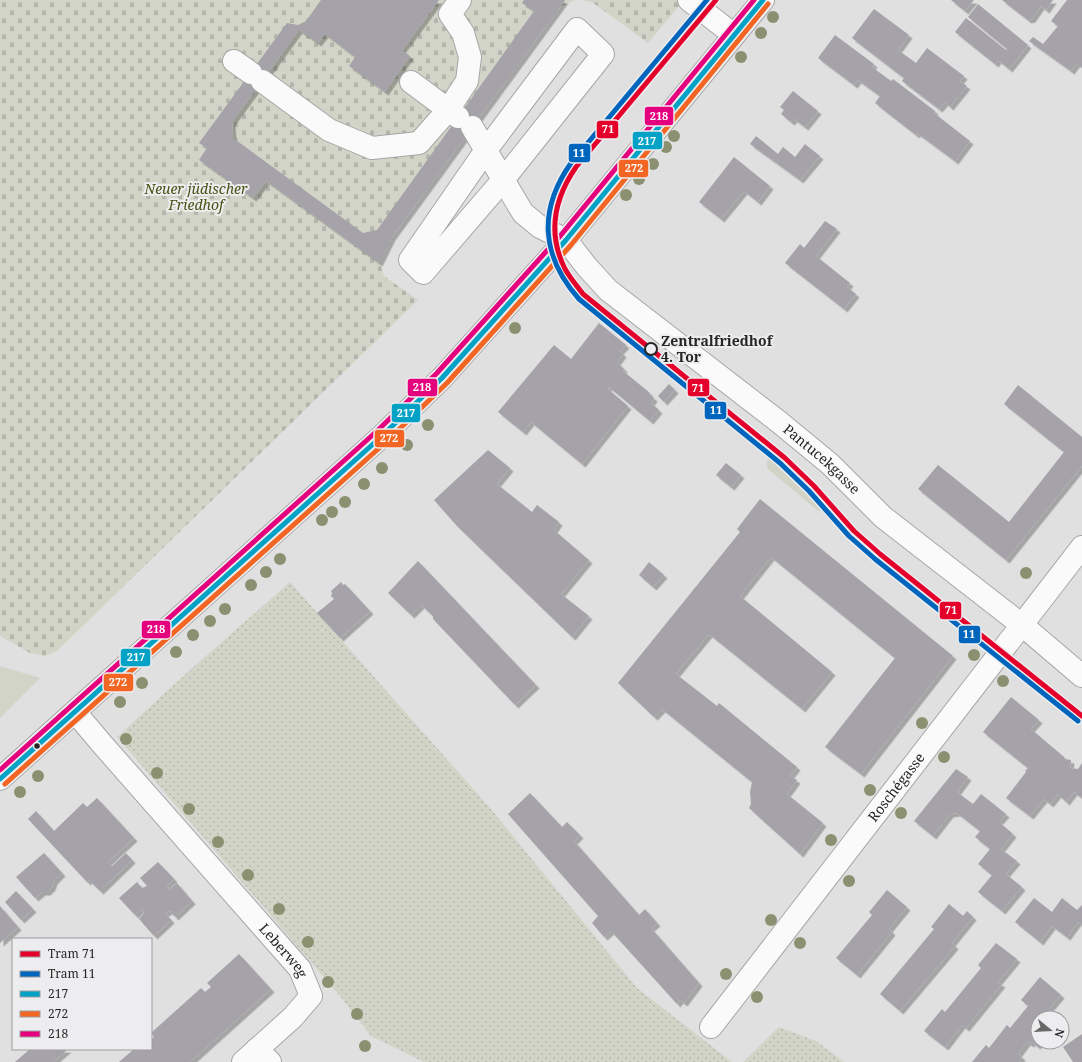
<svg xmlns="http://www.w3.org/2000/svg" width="1082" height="1062" viewBox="0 0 1082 1062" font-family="'Noto Serif',serif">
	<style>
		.grass { fill: #d1d4c7 }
		.cemetery { fill: url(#cemetery-stones) }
		.park { fill: url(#park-dots) }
		.building { fill: #a6a2a9; filter: url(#shadow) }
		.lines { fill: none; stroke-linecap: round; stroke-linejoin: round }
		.minor-casing { stroke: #a6a6a7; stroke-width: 24 }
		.major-casing { stroke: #a6a6a7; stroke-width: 24 }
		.minor { stroke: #fafafa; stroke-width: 22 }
		.major { stroke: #fafafa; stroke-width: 22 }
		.bus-1-casing { stroke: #ededef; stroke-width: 8 }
		.bus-2-casing { stroke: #ededef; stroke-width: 8 }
		.bus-3-casing { stroke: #ededef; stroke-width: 8 }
		.bus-1 { stroke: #02a2c6; stroke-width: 5 }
		.bus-2 { stroke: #f26522; stroke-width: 5 }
		.bus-3 { stroke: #e5007d; stroke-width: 5 }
		.tram-1-casing { stroke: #ededef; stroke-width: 8 }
		.tram-2-casing { stroke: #ededef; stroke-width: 8 }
		.tram-1 { stroke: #e4002b; stroke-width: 5 }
		.tram-2 { stroke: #0065bd; stroke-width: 5 }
		.tree { fill: #8b9170 }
		.stop-dot { fill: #ededef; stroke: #262627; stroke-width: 2 }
		.bus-dot { fill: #262627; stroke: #ededef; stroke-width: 1.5 }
		.labels { text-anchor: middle; stroke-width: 4; stroke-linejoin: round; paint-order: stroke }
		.park-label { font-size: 14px; font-style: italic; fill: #465113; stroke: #ededef }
		.stop-label { font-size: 14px; font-weight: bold; fill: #262627; stroke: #ededef; text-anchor: start }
		.street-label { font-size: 14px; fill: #262627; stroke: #ededef }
		.line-badge { stroke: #ededef; stroke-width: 1.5 }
		.badge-label { font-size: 11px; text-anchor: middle; font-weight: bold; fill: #fff }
	</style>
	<defs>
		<pattern id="cemetery-stones" width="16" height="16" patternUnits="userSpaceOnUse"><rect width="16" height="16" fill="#d1d4c7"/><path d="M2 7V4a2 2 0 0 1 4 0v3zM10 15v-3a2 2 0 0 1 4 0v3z" fill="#b3b6ab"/></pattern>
		<pattern id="park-dots" width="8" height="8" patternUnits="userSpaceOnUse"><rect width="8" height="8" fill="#d1d4c7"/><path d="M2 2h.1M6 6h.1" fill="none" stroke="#b3b6ab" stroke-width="1.8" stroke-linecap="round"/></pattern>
		<filter id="shadow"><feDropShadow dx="3.5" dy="3.5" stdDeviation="0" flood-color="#0004"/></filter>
	</defs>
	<rect width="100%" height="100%" fill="#e0e0e1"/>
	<!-- grass -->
	<g class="grass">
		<path d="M 772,455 L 791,471 L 825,509 L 821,511 L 817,510 L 768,469 C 765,462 767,460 772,455 Z"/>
		<polygon points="0,666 40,678 0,718"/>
	</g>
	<!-- cemetery -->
	<g class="cemetery">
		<polygon points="0,0 575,0 560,7 392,237 380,263 384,276 418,300 57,651 45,656 30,653 0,636"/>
		<polygon points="581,0 684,0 648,43 592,2"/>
	</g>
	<!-- park -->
	<g class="park">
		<polygon points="290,582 490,808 637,988 732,1062 424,1062 371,1036 340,996 117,737 189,671"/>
		<polygon points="779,1027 816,1041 844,1062 743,1062"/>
	</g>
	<!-- building -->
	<g class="building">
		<polygon points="321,0 439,0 402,50 410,56 385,92 349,66 355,57 325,34 318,43 299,30 232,122 233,138 363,233 377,230 534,11 522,3 524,0 565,0 392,237 379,263 266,181 253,198 199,160 207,148 199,143 287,23 298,25 306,21"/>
		<polygon points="951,0 974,0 965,11"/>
		<polygon points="1002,0 1053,0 1046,10 1041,6 1032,19 1028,20"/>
		<polygon points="1067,0 1082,0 1082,68 1077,63 1071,71 1029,41 1033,37 1043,44 1058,26 1051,21"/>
		<polygon points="978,4 1028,45 1009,69 998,60 995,64 955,32 966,18 1006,50 1007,49 968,17"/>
		<polygon points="874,9 909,35 898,50 916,63 927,48 964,76 960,81 967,86 950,107 945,102 939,109 902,81 904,78 852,38"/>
		<polygon points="835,35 874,64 872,67 891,81 893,79 935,111 934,113 970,141 955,161 917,133 916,135 875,103 880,96 858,80 854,85 818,58"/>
		<polygon points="793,91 818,111 805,127 794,119 791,122 781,114 784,110 780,107"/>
		<polygon points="756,136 778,154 783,147 795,157 805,144 820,156 800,180 750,144"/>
		<polygon points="734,157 770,186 758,202 744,191 721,219 699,202"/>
		<polygon points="825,221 837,229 816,256 850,283 847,287 856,294 844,309 785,263 800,244 804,248"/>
		<polygon points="599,323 626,345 620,351 623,354 617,362 624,369 623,371 650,393 649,394 654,398 651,403 659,410 650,421 609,387 608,389 628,406 582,464 531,422 523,432 498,412 554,345 571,359"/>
		<polygon points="669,384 675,390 664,402 658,396"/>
		<polygon points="1018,385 1082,437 1082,466 1006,560 918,489 938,465 1009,522 1064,452 1004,404"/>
		<polygon points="488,450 510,468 497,484 532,512 537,505 559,522 554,530 589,560 561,594 589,616 572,637 457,526 434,500"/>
		<polygon points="726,463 741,475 731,487 716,475"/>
		<polygon points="760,499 953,656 861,774 825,747 895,658 771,557 740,596 832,672 802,709 709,634 676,674 717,706 719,703 797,767 790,776 797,780 787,794 823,823 800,854 749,808 751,804 750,792 752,782 662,709 654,717 618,683 740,532 737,529"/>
		<polygon points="418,561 536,685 515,705 433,619 433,616 421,605 411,615 388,593"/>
		<polygon points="649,562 664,575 653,587 639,575"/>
		<polygon points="341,582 343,585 345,584 370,611 340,638 317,613 334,599 331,596 332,593 331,591"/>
		<polygon points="1011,697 1039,720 1031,729 1064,757 1064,759 1071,760 1070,768 1078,769 1082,763 1082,798 1074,792 1066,802 1058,794 1050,804 1044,799 1030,816 1006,798 1026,772 1025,771 1028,768 983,732"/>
		<polygon points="956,769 968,777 957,792 973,804 981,794 1006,814 999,822 1013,834 1001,849 1017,861 1006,874 1022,887 1002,911 978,892 992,875 978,864 990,849 975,837 980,831 957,813 950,814 933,836 914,821"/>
		<polygon points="530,793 562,827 567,822 580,835 574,841 639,915 645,909 657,923 651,928 699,983 684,1003 680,1000 677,1004 611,931 604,937 592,923 598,916 508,814"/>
		<polygon points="97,798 134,838 108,862 112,866 126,853 132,860 100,891 89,880 87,882 28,819 36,811 54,831 83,803 87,807"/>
		<polygon points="44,853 62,873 54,881 52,887 47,892 42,892 35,898 16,877"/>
		<polygon points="158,862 174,879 167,885 169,890 177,883 192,901 175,917 170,911 165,913 171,920 154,936 139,919 144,913 142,908 135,915 119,898 137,882 142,888 147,886 140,878"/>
		<polygon points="887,890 907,907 889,929 892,932 857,975 836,958 872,915 869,912"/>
		<polygon points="16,891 33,909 21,920 5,902"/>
		<polygon points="1034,898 1052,912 1062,898 1077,910 1082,905 1082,925 1078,922 1067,937 1052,926 1040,942 1015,922"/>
		<polygon points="949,904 963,916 967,911 973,917 952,943 955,946 900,1011 880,994 934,929 931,927"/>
		<polygon points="0,906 18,927 0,943"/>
		<polygon points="996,943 1017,959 998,982 1002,984 966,1028 962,1025 945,1047 924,1031 942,1009 945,1012 981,968 978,965"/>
		<polygon points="239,954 271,989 190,1062 119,1062 134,1049 151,1049 151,1040 154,1037 151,1033 201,988 205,992 211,987 207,983"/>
		<polygon points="1040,977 1061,995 1050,1008 1054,1012 1049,1017 1045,1014 1041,1018 1038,1018 1038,1042 1041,1042 1037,1046 1032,1042 1031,1044 1027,1042 1018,1054 1022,1057 1019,1062 972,1062 986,1045 989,1048 1007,1025 1010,1028 1028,1006 1021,1000"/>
		<polygon points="1082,1034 1082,1062 1073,1062 1063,1047"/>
		<polygon points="30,1049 68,1049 53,1062 15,1062"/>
	</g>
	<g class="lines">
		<defs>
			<g id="minor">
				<polyline points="689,0 734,35"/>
				<polygon points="577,29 603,54 503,180 423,273 410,260 486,150"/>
				<polyline points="234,61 251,73"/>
				<polyline points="262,81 329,130 372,148 419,143 448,110 467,81 470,57 463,33 450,14 460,0"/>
				<polyline points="411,82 458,117"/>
				<path id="s1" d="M 472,127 L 523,213 L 540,227 L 566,240 L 587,267 L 608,290 L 779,422 L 830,464 L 883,517 L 1022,625 L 1082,676"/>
				<path id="s2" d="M 75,712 L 102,744 L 300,969 L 311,996 L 293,1017 L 243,1062"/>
				<path id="s3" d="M 711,1027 L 1082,547"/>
				<polyline points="257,1049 270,1062"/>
			</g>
			<polyline id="major" points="0,779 382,436 442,378 566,240 763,0"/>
		</defs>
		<!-- minor casing -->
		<use href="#minor" class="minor-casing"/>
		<!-- major casing -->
		<use href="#major" class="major-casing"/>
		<!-- minor -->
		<use href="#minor" class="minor"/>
		<!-- major -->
		<use href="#major" class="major"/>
		<defs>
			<polyline id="bus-1" points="0,779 382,436 442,378 566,240 763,0"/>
			<polyline id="bus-2" points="5,784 387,441 447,383 571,245 768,4"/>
			<polyline id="bus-3" points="0,770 377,431 437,373 561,235 754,0"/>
		</defs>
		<!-- bus-1 casing -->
		<use href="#bus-1" class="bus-1-casing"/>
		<!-- bus-2 casing -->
		<use href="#bus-2" class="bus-2-casing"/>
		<!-- bus-3 casing -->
		<use href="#bus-3" class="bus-3-casing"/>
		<!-- bus-1 -->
		<use href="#bus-1" class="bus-1"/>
		<!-- bus-2 -->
		<use href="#bus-2" class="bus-2"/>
		<!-- bus-3 -->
		<use href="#bus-3" class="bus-3"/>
		<defs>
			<path id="tram-1" d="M 716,0 L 576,167 C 554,199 547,233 565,269 C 570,278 577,286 583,294 L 785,458 L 814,486 L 854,531 L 880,554 L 1082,716"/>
			<path id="tram-2" d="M 707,0 L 571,163 C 538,210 541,256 579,299 L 780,463 L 809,491 L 849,536 L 875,559 L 1078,721"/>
		</defs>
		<!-- tram-1 casing -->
		<use href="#tram-1" class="tram-1-casing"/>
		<!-- tram-2 casing -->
		<use href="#tram-2" class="tram-2-casing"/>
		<!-- tram-1 -->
		<use href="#tram-1" class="tram-1"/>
		<!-- tram-2 -->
		<use href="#tram-2" class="tram-2"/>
	</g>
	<!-- trees -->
	<g class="tree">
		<circle cx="773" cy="17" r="6"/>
		<circle cx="761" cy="33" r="6"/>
		<circle cx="741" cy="57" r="6"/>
		<circle cx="674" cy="136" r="6"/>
		<circle cx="666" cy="147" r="6"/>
		<circle cx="653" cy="164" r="6"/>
		<circle cx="639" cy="179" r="6"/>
		<circle cx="626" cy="195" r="6"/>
		<circle cx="515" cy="328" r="6"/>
		<circle cx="428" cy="425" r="6"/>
		<circle cx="407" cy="445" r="6"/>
		<circle cx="382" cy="468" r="6"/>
		<circle cx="364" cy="484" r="6"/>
		<circle cx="345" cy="502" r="6"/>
		<circle cx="332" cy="512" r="6"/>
		<circle cx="322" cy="520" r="6"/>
		<circle cx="280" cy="559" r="6"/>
		<circle cx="266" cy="572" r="6"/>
		<circle cx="1026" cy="573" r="6"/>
		<circle cx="251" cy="585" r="6"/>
		<circle cx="225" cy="609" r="6"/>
		<circle cx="210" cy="621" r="6"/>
		<circle cx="193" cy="635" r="6"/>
		<circle cx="176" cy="652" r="6"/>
		<circle cx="974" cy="655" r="6"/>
		<circle cx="1003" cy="681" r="6"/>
		<circle cx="142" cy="683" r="6"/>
		<circle cx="120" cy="702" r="6"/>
		<circle cx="922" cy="723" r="6"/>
		<circle cx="126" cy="739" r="6"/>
		<circle cx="944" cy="757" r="6"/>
		<circle cx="157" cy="773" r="6"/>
		<circle cx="38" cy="776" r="6"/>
		<circle cx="870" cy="790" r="6"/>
		<circle cx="20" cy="792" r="6"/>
		<circle cx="189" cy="809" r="6"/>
		<circle cx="901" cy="813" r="6"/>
		<circle cx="831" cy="840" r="6"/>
		<circle cx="218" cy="842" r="6"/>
		<circle cx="248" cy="875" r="6"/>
		<circle cx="849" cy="881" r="6"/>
		<circle cx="279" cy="909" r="6"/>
		<circle cx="771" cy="920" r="6"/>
		<circle cx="308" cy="942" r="6"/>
		<circle cx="800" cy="943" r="6"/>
		<circle cx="726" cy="974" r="6"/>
		<circle cx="328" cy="982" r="6"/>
		<circle cx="757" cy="997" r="6"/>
		<circle cx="357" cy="1014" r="6"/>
		<circle cx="365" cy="1046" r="6"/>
	</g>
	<!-- markers -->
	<circle class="stop-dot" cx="651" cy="349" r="6"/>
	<circle class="bus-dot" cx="37" cy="746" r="3.5"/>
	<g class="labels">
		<!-- park labels -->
		<g class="park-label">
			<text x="196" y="194">Neuer jüdischer<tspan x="196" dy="16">Friedhof</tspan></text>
		</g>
		<!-- stop labels -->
		<g class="stop-label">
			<text x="661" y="346">Zentralfriedhof<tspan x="661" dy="16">4. Tor</tspan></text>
		</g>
		<!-- street labels -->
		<g class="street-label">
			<text dy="5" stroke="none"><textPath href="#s1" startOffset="489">Pantucekgasse</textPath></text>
			<text dy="5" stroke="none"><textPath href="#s3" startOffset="303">Roschégasse</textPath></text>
			<text dy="5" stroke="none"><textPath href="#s2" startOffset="317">Leberweg</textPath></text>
		</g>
	</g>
	<g class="line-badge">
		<rect x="644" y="106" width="30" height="20" rx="4" fill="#e5007d"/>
		<rect x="596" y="120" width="23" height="19" rx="4" fill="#e4002b"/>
		<rect x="632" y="131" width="31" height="19" rx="4" fill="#02a2c6"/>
		<rect x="568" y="143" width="23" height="20" rx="4" fill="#0065bd"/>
		<rect x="618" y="159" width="31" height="19" rx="4" fill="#f26522"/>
		<rect x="407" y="378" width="31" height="19" rx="4" fill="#e5007d"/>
		<rect x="687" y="378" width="23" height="19" rx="4" fill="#e4002b"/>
		<rect x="704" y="401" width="23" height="19" rx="4" fill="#0065bd"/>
		<rect x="391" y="403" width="30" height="20" rx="4" fill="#02a2c6"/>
		<rect x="374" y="429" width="31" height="19" rx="4" fill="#f26522"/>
		<rect x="939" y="601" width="23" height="19" rx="4" fill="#e4002b"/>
		<rect x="141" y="620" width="30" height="19" rx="4" fill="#e5007d"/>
		<rect x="958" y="625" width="23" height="19" rx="4" fill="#0065bd"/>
		<rect x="120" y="648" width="31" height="19" rx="4" fill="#02a2c6"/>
		<rect x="103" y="673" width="31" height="19" rx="4" fill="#f26522"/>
	</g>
	<g class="badge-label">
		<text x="659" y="120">218</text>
		<text x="608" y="133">71</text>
		<text x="647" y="145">217</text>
		<text x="579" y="157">11</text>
		<text x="634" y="172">272</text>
		<text x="422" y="391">218</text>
		<text x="698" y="392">71</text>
		<text x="716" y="414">11</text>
		<text x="406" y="417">217</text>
		<text x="389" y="442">272</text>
		<text x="951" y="614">71</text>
		<text x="156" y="633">218</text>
		<text x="969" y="638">11</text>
		<text x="136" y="661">217</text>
		<text x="118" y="686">272</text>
	</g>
	<!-- legend -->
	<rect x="12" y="938" width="140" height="112" fill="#ededef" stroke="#9d9d9f"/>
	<rect x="20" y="951" width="20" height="6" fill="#e4002b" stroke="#9d9d9f"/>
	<text x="48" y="958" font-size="12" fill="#262627">Tram 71</text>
	<rect x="20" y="971" width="20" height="6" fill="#0065bd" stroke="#9d9d9f"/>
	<text x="48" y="978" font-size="12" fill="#262627">Tram 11</text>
	<rect x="20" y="991" width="20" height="6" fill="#02a2c6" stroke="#9d9d9f"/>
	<text x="48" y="998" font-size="12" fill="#262627">217</text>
	<rect x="20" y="1011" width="20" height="6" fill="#f26522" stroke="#9d9d9f"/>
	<text x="48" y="1018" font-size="12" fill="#262627">272</text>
	<rect x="20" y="1031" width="20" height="6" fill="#e5007d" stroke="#9d9d9f"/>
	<text x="48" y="1038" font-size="12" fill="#262627">218</text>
	<!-- north arrow -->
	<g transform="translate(1050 1030) rotate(108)"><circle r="19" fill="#ededef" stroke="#9d9d9f"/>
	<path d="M0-3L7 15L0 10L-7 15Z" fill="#676768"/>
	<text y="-6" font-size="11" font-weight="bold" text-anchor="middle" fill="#262627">N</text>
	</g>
</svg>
